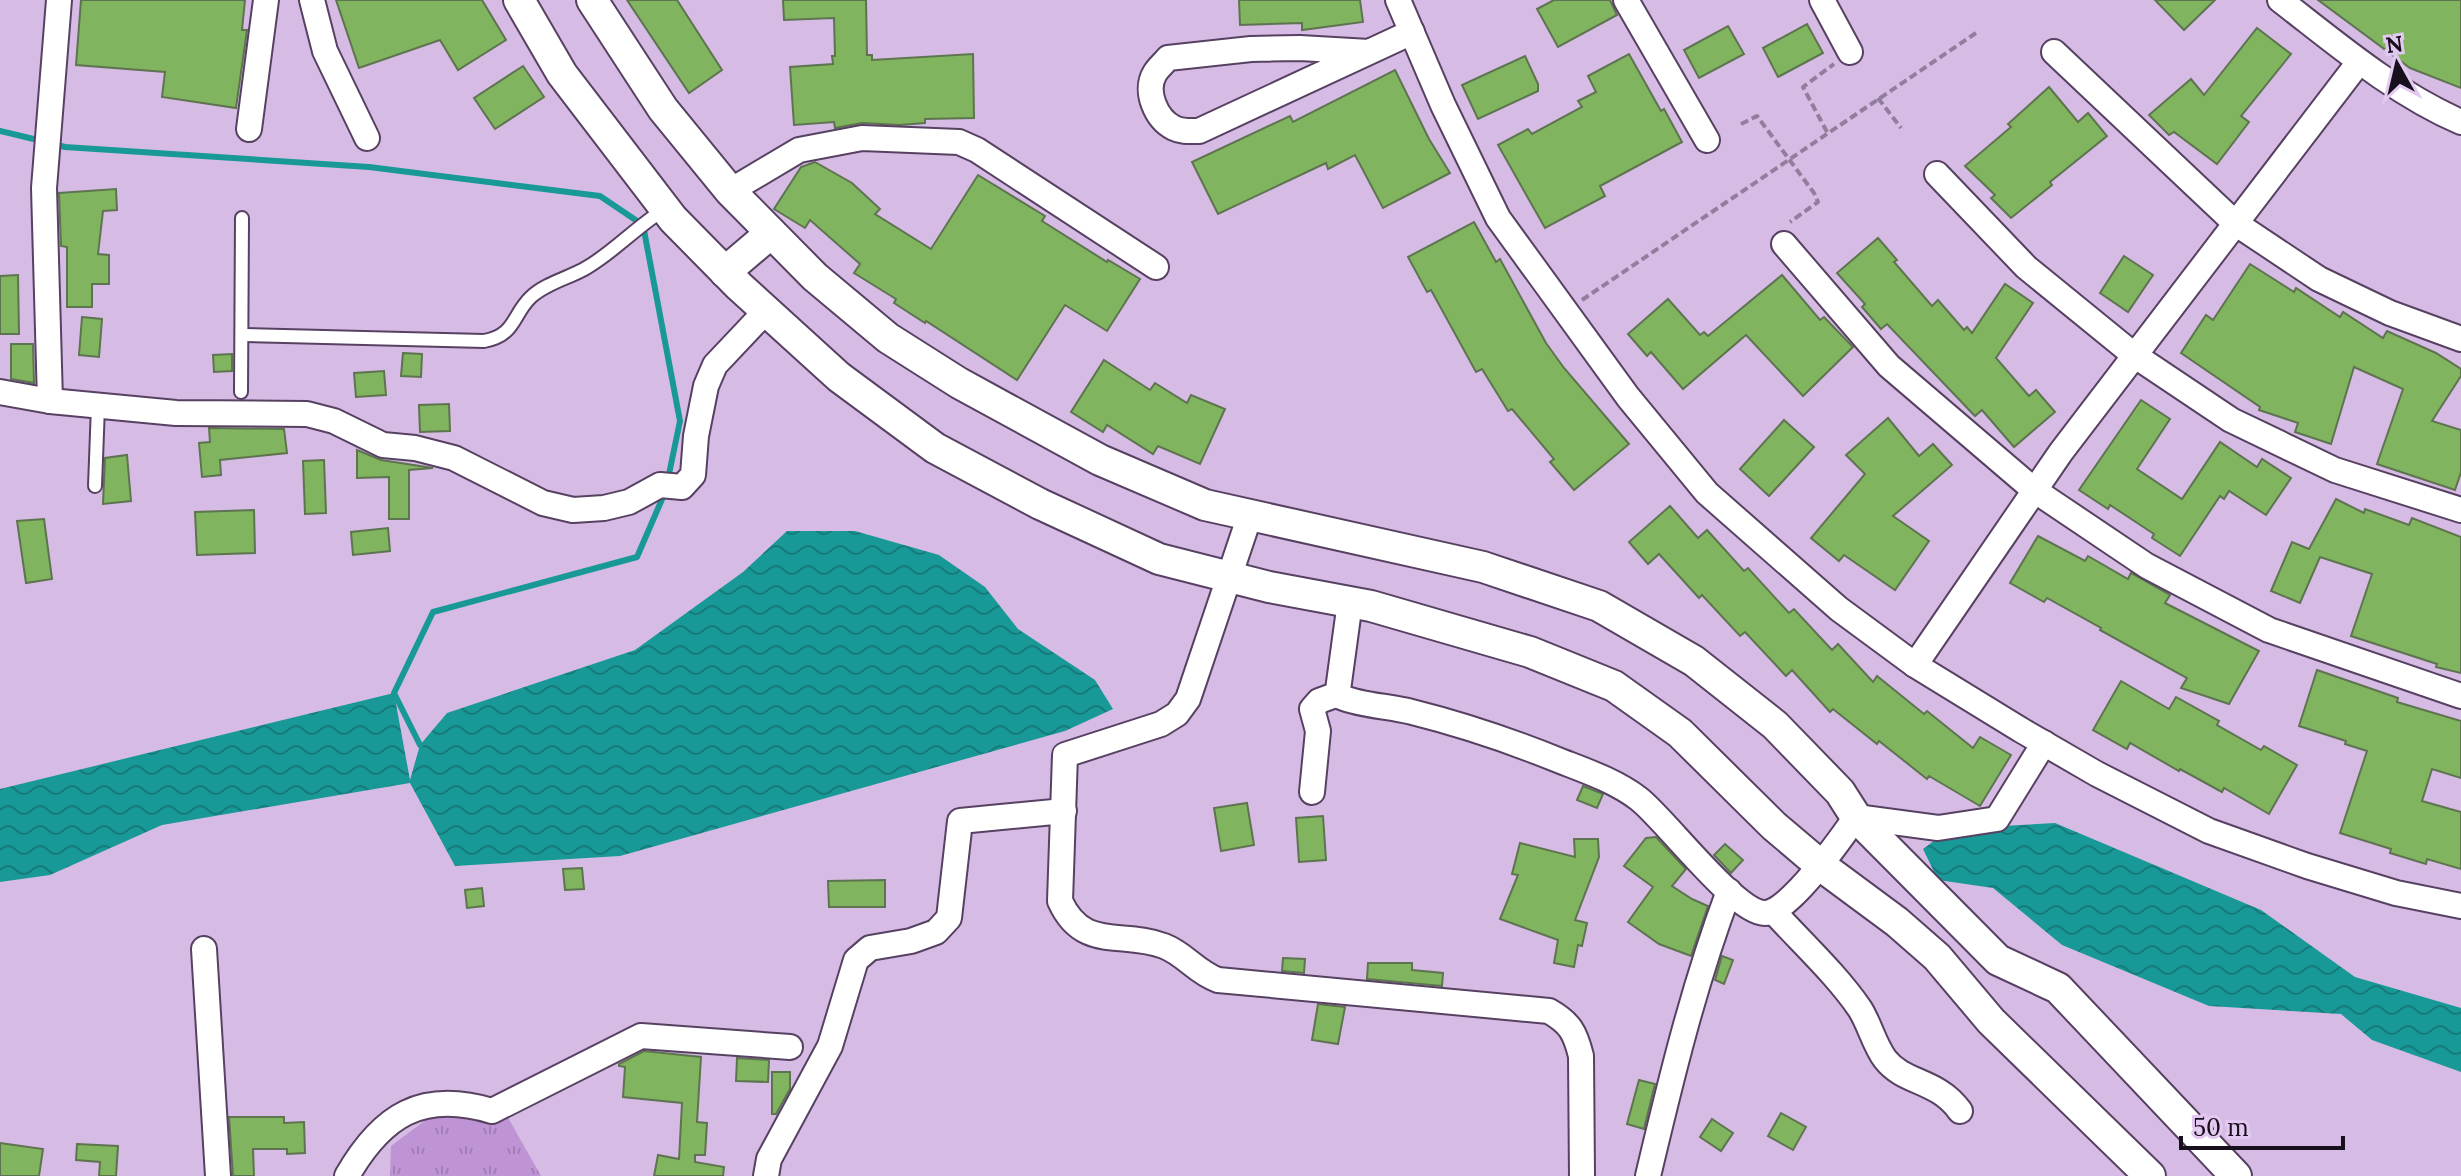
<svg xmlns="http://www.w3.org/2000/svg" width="2461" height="1176" viewBox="0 0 2461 1176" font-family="Lora,serif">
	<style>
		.grass { fill: url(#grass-tufts) }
		.water { fill: url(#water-waves) }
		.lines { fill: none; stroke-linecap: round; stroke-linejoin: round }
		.stream { stroke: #189997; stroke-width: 6 }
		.building { fill: #81b45f; stroke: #5e7450; stroke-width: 2 }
		.service-casing { stroke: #574162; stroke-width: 16 }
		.minor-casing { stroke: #574162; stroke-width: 28 }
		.tertiary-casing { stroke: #574162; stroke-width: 34 }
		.path { stroke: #927e9c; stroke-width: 4; stroke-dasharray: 8 4; stroke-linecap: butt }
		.service { stroke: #fff; stroke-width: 12 }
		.minor { stroke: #fff; stroke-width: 24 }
		.tertiary { stroke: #fff; stroke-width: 30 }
	</style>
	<defs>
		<pattern id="grass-tufts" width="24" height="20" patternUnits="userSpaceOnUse" patternTransform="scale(2)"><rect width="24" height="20" fill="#bf94d5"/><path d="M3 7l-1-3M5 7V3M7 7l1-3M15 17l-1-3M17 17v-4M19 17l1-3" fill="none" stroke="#a37eb6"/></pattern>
		<pattern id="water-waves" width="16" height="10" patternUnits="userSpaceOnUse" patternTransform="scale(2)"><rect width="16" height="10" fill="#189997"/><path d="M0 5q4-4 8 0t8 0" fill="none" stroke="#157b7b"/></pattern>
	</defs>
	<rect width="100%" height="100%" fill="#d6bce4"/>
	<!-- grass -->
	<polygon class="grass" points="435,1113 506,1114 541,1176 390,1176 391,1146"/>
	<!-- water -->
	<g class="water">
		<polygon points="787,531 855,531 939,555 985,587 1018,629 1095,680 1113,709 1065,731 620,856 455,866 410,783 162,825 50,875 0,882 0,789 394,693 410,780 420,745 447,713 635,650 743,572"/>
		<polygon points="2055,823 2261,910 2355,977 2461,1008 2461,1072 2372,1040 2341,1014 2209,1006 2062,945 1993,888 1938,880 1923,849 1950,829"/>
	</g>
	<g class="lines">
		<!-- stream -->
		<g class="stream">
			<polyline points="0,131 42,141"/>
			<polyline points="53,144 65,147 369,167 600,196 643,225 680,421 668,479"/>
			<polyline points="420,745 394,693 433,612 637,557 666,490"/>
		</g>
	</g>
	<!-- building -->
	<g class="building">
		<polygon points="81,0 245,0 242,30 247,30 236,108 162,97 165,72 76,65"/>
		<polygon points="336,0 482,0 506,40 458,70 440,40 359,68"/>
		<polygon points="627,0 677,0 722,70 689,93"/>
		<polygon points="783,0 866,0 867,55 872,55 872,60 973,54 974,118 925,119 925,123 900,125 862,123 835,128 834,122 794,125 790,67 833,64 832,56 835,56 834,18 784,20"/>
		<polygon points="1239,0 1360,0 1363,22 1302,30 1302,23 1240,25"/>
		<polygon points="1554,0 1610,0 1617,15 1558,47 1537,9"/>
		<polygon points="2155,0 2215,0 2184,30"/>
		<polygon points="2318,0 2461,0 2461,88 2410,68"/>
		<polygon points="1807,24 1823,53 1778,77 1763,48"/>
		<polygon points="1728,26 1744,54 1699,78 1684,50"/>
		<polygon points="2257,28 2291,54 2241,116 2249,122 2217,164 2174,132 2169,135 2149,115 2191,79 2204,95"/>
		<polygon points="1629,54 1661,111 1664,109 1682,142 1600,186 1605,196 1545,228 1498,145 1528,129 1532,134 1582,107 1578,101 1596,92 1588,76"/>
		<polygon points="1525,56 1538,84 1538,91 1478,119 1462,85"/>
		<polygon points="523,66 544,97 495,129 474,98"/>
		<polygon points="1395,70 1429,139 1450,173 1383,208 1355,155 1328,169 1326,163 1218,214 1192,162 1290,116 1293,122"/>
		<polygon points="2049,87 2078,122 2088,113 2107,136 2050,182 2052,185 2011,218 1991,198 1995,195 1965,166 2011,127 2008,124"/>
		<polygon points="815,162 852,183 880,209 875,214 931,249 978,175 1045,216 1042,221 1107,262 1108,260 1140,279 1107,331 1065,305 1017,380 926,321 925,323 894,303 896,299 854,273 860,264 810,220 805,228 774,209 801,167"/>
		<polygon points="116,189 117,210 103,211 98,254 109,255 109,284 92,284 92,307 67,307 67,247 61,246 59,193"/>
		<polygon points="1474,222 1496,262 1500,259 1546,343 1564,368 1629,444 1574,490 1550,462 1554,459 1512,409 1508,411 1482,369 1476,372 1431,290 1427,292 1408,257"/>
		<polygon points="1878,238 1897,260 1894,262 1932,306 1938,300 1964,330 1967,327 1972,333 2005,284 2033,303 1996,358 2029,396 2036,390 2055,412 2014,447 1982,410 1975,416 1887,324 1881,329 1862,307 1865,304 1837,273"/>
		<polygon points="2124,256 2153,275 2128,312 2100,293"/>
		<polygon points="2250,264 2294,292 2296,288 2340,317 2343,312 2383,338 2387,331 2436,353 2461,369 2461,376 2432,421 2461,430 2461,472 2455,490 2377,464 2403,389 2354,367 2331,444 2295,432 2298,423 2259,410 2260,407 2181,353 2206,315 2213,320"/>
		<polygon points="18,275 19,334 0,334 0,276"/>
		<polygon points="1782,275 1820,320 1824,317 1853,347 1803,396 1746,335 1683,389 1651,352 1647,356 1628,334 1668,299 1700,335 1704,332 1708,336"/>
		<polygon points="82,317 102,319 99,357 79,355"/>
		<polygon points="11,344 33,344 34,383 11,379"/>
		<polygon points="403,353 422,354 421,377 401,376"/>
		<polygon points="232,354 232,371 214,372 213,355"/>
		<polygon points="1104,360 1150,390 1155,383 1187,403 1191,395 1225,409 1200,464 1158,446 1153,454 1107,425 1103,432 1071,412"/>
		<polygon points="384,371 386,395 356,397 354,373"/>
		<polygon points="2141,400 2170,419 2137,469 2182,499 2220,442 2257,467 2262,459 2291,478 2266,515 2229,491 2224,499 2220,496 2180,556 2152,538 2154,534 2110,505 2108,509 2079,490"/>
		<polygon points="449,404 450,431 420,432 419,405"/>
		<polygon points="1888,418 1919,456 1933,444 1952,465 1893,516 1929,541 1895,590 1844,555 1839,561 1811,538 1865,474 1846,455"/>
		<polygon points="1784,420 1814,447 1769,496 1740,469"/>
		<polygon points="209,428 284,429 287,453 220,460 221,475 202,477 199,443 210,442"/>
		<polygon points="357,450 381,460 433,468 409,470 409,519 389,519 389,477 357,478"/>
		<polygon points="127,455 131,501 103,504 105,458"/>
		<polygon points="324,460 326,513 305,514 303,461"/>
		<polygon points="2336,499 2364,513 2365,509 2409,525 2412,518 2461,537 2461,673 2436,667 2437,664 2351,636 2372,574 2320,557 2300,603 2271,591 2292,542 2309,549"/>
		<polygon points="1670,506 1698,538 1707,530 1744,571 1748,568 1789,613 1794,609 1832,650 1838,644 1873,682 1877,676 1924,714 1927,711 1973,748 1980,737 2011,755 1980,806 1929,776 1927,779 1879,741 1877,744 1833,709 1830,712 1792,670 1786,676 1745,632 1740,636 1702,595 1699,598 1659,554 1648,564 1629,542"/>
		<polygon points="254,510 255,553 197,555 195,512"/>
		<polygon points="44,519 52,579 26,583 17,521"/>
		<polygon points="388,528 390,551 353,555 351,532"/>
		<polygon points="2038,536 2085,561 2088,556 2128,579 2131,573 2170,595 2165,603 2259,651 2229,704 2181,688 2187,678 2100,630 2101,628 2047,598 2044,602 2010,583"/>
		<polygon points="2317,670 2398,698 2397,702 2461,721 2461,778 2432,769 2422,801 2461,812 2461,869 2427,859 2426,864 2390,853 2391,849 2340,833 2367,751 2345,744 2346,741 2299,726"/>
		<polygon points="2121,681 2169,709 2176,697 2219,721 2217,725 2261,750 2264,746 2297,765 2269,814 2224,788 2222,792 2180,769 2179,771 2130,743 2127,749 2093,730"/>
		<polygon points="1583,786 1603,794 1597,808 1577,800"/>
		<polygon points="1247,803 1254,845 1221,851 1214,808"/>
		<polygon points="1323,816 1326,860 1299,862 1296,818"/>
		<polygon points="1656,837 1686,869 1672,886 1692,899 1708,906 1691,956 1659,944 1628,922 1653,887 1624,866 1646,838"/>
		<polygon points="1574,839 1598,839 1599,857 1575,920 1587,923 1582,946 1578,945 1574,967 1554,963 1558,940 1500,919 1518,875 1512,874 1520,843 1575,857"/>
		<polygon points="1725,844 1743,860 1731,873 1714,855"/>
		<polygon points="582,868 584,889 565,890 563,869"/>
		<polygon points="885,880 885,907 829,907 828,881"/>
		<polygon points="482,888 484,906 467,908 465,890"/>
		<polygon points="1722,956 1733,960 1724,984 1715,980"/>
		<polygon points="1283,958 1305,959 1304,973 1282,971"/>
		<polygon points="1368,963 1412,963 1412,970 1443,973 1442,986 1367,979"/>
		<polygon points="1318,1004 1345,1007 1338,1044 1312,1040"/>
		<polygon points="644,1051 701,1057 697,1122 707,1123 705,1155 695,1155 695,1162 724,1167 723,1176 654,1176 658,1155 679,1159 682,1103 623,1097 625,1067 619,1066 619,1064"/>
		<polygon points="737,1058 769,1060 768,1082 736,1081"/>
		<polygon points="772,1072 790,1072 790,1089 776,1114 772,1114"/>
		<polygon points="1639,1080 1655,1084 1644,1129 1627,1124"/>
		<polygon points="1781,1113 1806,1127 1793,1150 1768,1136"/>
		<polygon points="229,1117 284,1117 284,1123 304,1122 305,1153 287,1154 287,1149 253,1149 254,1176 233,1176"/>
		<polygon points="1712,1119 1733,1133 1721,1151 1700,1137"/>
		<polygon points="0,1143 43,1149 39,1176 0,1176"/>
		<polygon points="77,1144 118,1146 116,1176 99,1176 100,1162 76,1160"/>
	</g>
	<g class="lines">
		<defs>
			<g id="service">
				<path d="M 243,335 L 484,341 C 516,335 512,315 531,297 C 546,283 569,278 586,268 C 614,252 637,226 665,209"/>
				<polyline points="241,392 242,218"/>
				<polyline points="95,486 98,406"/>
			</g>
			<g id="minor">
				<polyline points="312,0 325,51 367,138"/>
				<polyline points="1398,0 1443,105 1498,218 1628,397 1707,493 1839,609 1915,665 2021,730 2097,774 2209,831 2307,866 2396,893 2461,906"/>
				<polyline points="1626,0 1707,140"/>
				<polyline points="1822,0 1850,52"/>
				<path d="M 2280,0 C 2337,44 2394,93 2461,122"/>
				<path d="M 1369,52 L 1199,131 C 1190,131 1182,132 1174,128 C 1156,119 1144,91 1155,73 C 1158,68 1164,63 1168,58 L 1251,49 L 1300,48 L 1369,52 L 1412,32"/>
				<polyline points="2054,52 2235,223 2319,279 2390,313 2461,339"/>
				<polyline points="249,129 266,0"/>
				<polyline points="1937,174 2026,267 2134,355 2231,420 2335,470 2461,510"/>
				<polyline points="730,191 799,150 862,138 959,142 977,150 1156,267"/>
				<polyline points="1784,244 1889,366 2034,490 2147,566 2269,630 2461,696"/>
				<polyline points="0,392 50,401 176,413 307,414 334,421 383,445 415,448 454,458 543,503 573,510 604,508 629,502 660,485 682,487 693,475 696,436 706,386 715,365 766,311"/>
				<polyline points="50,401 44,188 59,0"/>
				<path d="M 1250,515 L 1188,699 L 1177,714 L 1161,724 L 1065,755 L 1060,901 C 1083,952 1122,930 1164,946 C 1185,954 1196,972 1218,980 L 1549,1011 C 1570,1023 1575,1032 1581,1056 L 1582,1176"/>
				<path d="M 1350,602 L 1338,690 L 1341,697 C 1363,706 1389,706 1412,712 C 1464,725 1514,742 1563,762 C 1589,772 1617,782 1639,799 C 1665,819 1735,913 1765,913 C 1789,913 1842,837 1856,817 L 1938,828 L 1997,819 L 2044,743"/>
				<polyline points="1915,665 2061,452 2359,62"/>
				<polyline points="1312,792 1318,731 1312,709 1319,701 1338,694"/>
				<path d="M 1773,911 C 1802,943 1836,974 1860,1009 C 1870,1025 1874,1044 1885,1059 C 1904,1084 1937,1079 1960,1111"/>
				<polyline points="204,949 218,1176"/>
				<path d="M 347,1176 C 382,1115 422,1090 492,1111 L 641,1036 L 790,1047"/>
				<polyline points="766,1176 769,1159 830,1046 856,960 870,948 911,941 936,932 949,918 960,821 1064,811"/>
				<path d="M 1648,1176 C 1671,1079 1694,984 1729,891"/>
			</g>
			<g id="tertiary">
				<polyline points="519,0 562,74 673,219 739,286 839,377 935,448 1040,504 1159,559 1269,587 1371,606 1530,652 1614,686 1680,733 1774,826 1820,865 1897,922 1937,957 1991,1021 2150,1176"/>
				<polyline points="592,0 663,109 730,191 815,277 888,338 959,383 1100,460 1205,505 1483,567 1599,606 1694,661 1775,725 1840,792 1856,817 1998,960 2058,988 2236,1176"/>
				<polyline points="725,272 771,233"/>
			</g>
		</defs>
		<!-- service casing -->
		<use href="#service" class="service-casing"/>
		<!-- minor casing -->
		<use href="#minor" class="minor-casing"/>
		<!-- tertiary casing -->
		<use href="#tertiary" class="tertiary-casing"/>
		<!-- path -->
		<g class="path">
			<polyline points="1878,98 1901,128"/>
			<polyline points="1741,124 1757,116 1814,193 1818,202 1790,222"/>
			<polyline points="1827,132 1803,87 1834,64"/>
			<polyline points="1582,300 1976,33"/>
		</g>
		<!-- service -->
		<use href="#service" class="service"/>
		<!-- minor -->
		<use href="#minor" class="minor"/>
		<!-- tertiary -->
		<use href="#tertiary" class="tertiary"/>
	</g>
	<!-- north arrow -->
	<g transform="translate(2397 64) rotate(352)" stroke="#e3c9f1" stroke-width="6" paint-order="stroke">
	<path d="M0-6L14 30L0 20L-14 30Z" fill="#180f1d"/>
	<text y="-12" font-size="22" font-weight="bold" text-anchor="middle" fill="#180f1d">N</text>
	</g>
	<!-- scale -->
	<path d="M2181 1136v12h162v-12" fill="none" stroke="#180f1d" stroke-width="4"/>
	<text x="2193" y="1136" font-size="24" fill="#180f1d" stroke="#e3c9f1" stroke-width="6" paint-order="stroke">50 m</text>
</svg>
